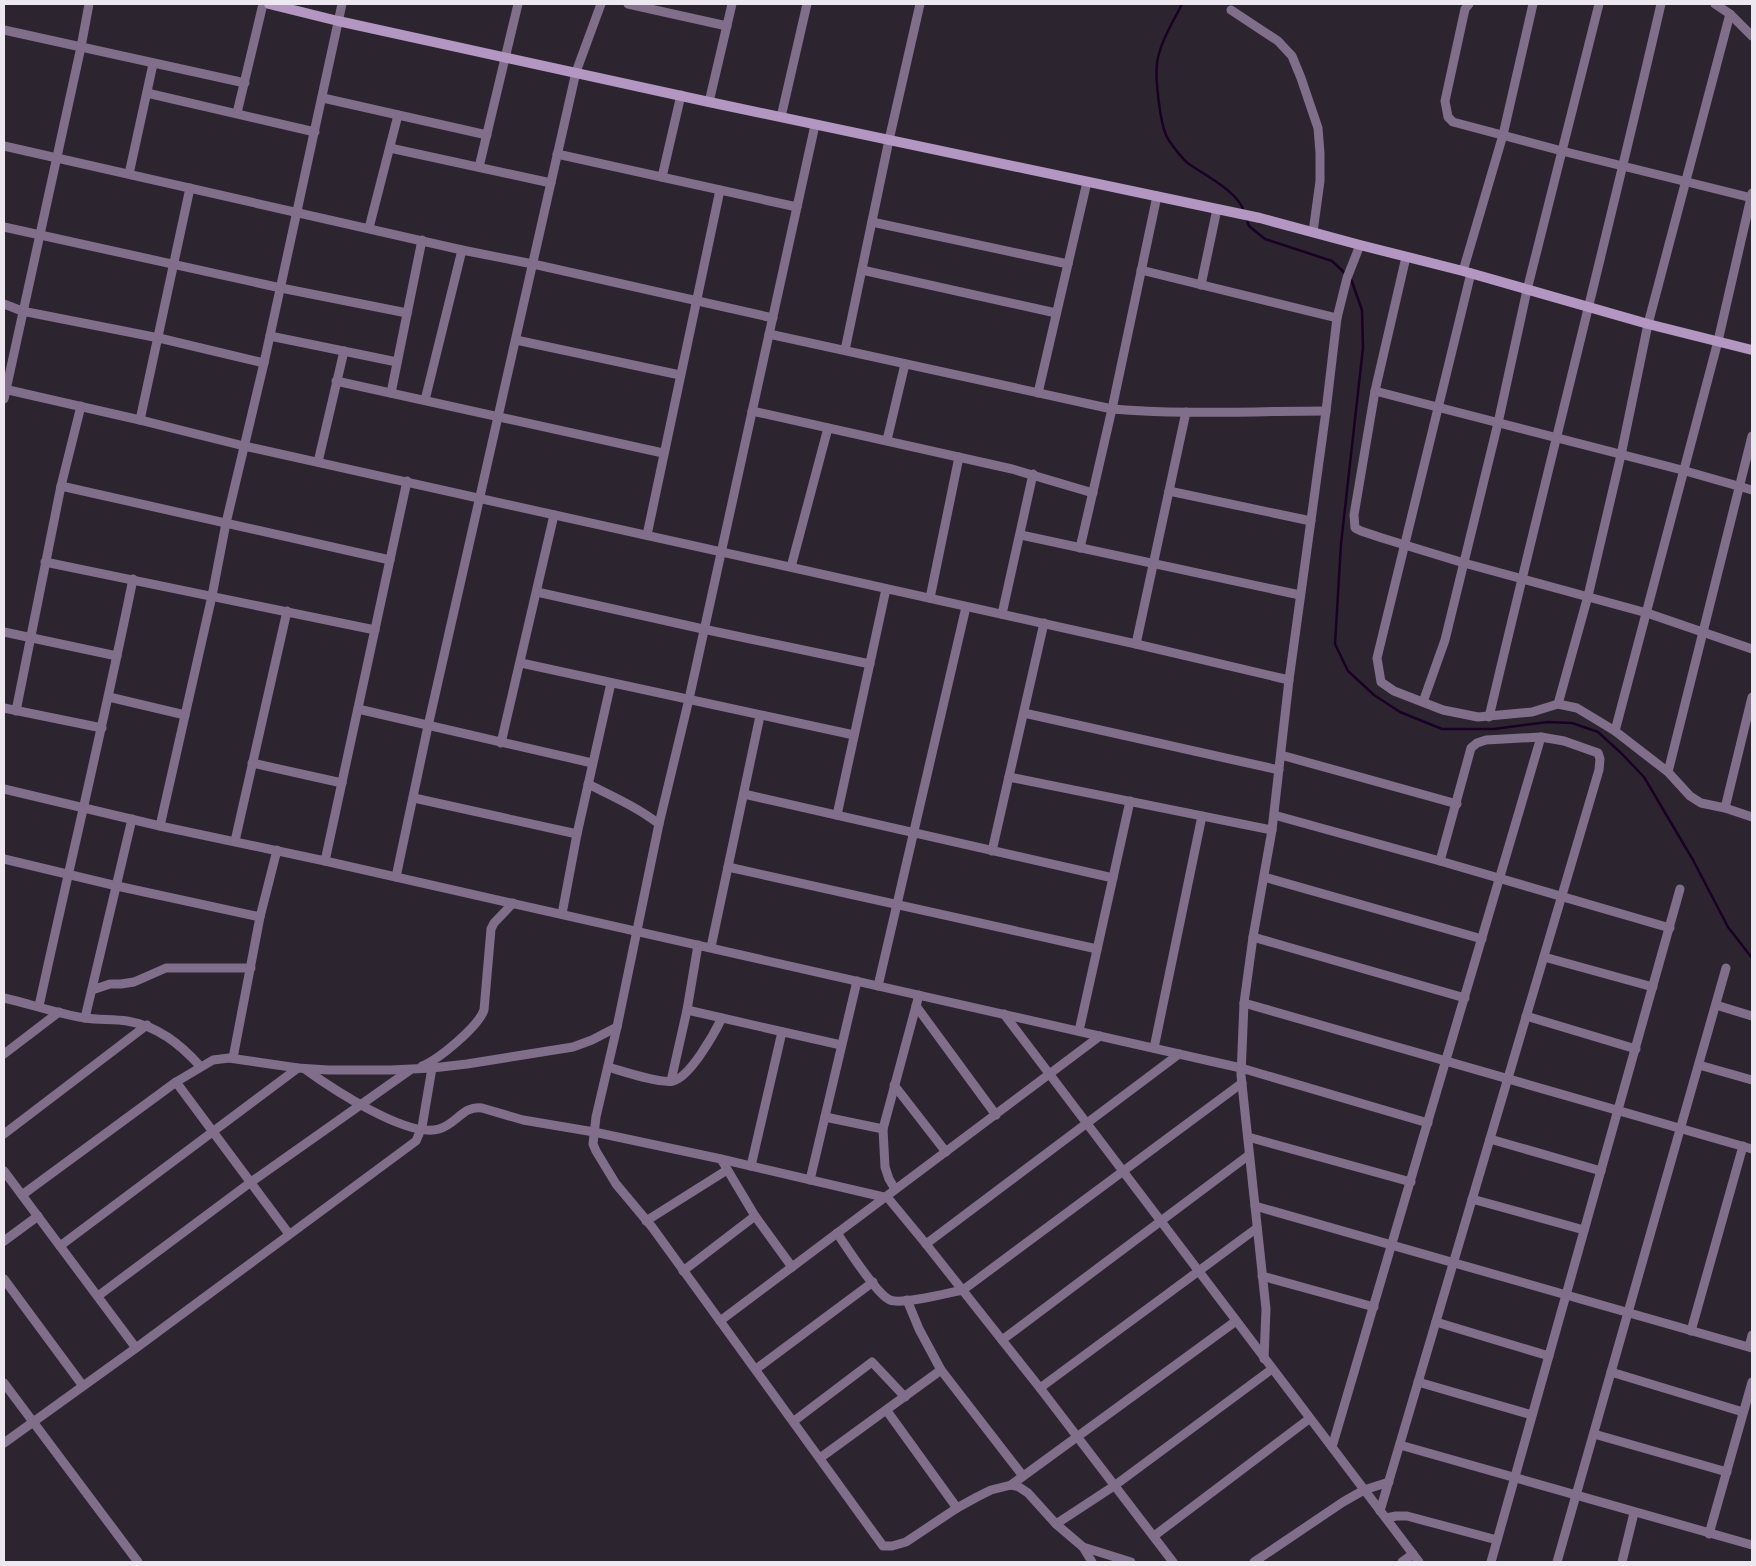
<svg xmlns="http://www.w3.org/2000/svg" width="1756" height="1566" viewBox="0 0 1756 1566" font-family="'IBM Plex Serif',serif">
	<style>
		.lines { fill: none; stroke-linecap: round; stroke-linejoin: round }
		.stream { stroke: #1b0026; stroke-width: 2.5 }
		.street { stroke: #816e8a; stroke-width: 9 }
		.secondary { stroke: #b396c2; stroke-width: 10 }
	</style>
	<rect width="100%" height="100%" fill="#2c2530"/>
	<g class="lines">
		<!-- stream -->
		<g class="stream">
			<path d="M 1182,4 C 1173,22 1160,42 1157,63 C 1155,79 1160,121 1166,135 C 1169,142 1183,160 1189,164 C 1206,176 1237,191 1244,211"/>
			<polyline points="1246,218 1249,226 1265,239 1332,261 1347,275"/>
			<polyline points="1351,279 1362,310 1363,348 1341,544 1335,644 1348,671 1374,695 1400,712 1442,729 1494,729 1548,722 1572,723 1598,732 1621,753 1644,777 1693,860 1728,927 1752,958"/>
		</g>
		<!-- street -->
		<g class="street">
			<polyline points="628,4 727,26"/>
			<polyline points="1469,4 1465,9 1445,101 1448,117 1453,122 1562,151 1752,198"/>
			<polyline points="1715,4 1730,14 1752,36"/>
			<polyline points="1231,10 1278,41 1292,56 1301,78 1318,128 1320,153 1320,181 1313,232"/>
			<polyline points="4,30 245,83"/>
			<polyline points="147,93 315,132"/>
			<polyline points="323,98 487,135"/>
			<polyline points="709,102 732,4"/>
			<polyline points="237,113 263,4"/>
			<polyline points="781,117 807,4"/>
			<polyline points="815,125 689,699 659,824 617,1027 596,1117 593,1144 596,1151 616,1184 652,1227 883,1546 892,1546 906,1542 957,1508 977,1497 991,1490 1011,1485 1019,1487 1028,1493 1056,1524 1083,1547 1131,1562"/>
			<polyline points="4,146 462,250 533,264 773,318"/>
			<polyline points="390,148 551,183"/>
			<polyline points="557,154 797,207"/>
			<polyline points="479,167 518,4"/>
			<polyline points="129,174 153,64"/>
			<polyline points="662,177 681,95"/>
			<polyline points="872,222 1068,264"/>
			<polyline points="4,227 281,288 407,313"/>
			<polyline points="369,228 398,115"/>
			<polyline points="1406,257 1375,391 1354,515 1355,528 1361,531 1382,538 1464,563 1647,613 1752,649"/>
			<polyline points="862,270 1056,313"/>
			<polyline points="1141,270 1337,318"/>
			<polyline points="1463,271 1503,135 1533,4"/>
			<polyline points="1471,273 1377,658 1381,682 1394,691 1443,710 1478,717 1532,712 1558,704 1577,708 1615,731 1668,772 1690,796 1701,803 1725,808 1752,817"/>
			<polyline points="1201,285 1217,209"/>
			<polyline points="4,304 22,311 159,338 264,363"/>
			<path d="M 769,334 L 1112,409 C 1183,415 1255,411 1326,411"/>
			<polyline points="270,336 397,362"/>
			<polyline points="516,340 680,375"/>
			<polyline points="845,350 889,140 920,4"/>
			<polyline points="336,381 663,453"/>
			<polyline points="4,389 140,420 244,446 1136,644 1289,680"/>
			<polyline points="1375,391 1682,470 1752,490"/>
			<polyline points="391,393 422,240"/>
			<polyline points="1038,393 1087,182"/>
			<polyline points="4,399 81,47 89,4"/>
			<polyline points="425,400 462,250"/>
			<polyline points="752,411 1012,469 1093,493"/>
			<polyline points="140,420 190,188"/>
			<polyline points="887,440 905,364"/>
			<polyline points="318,462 344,351"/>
			<polyline points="61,486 390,560"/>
			<polyline points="1169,491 1311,521"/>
			<polyline points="647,535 720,190"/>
			<polyline points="1021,535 1300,595"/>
			<polyline points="1080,548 1112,409 1157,196"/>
			<polyline points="45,562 375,630"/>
			<polyline points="791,567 828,428"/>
			<polyline points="537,592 703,629 870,664"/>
			<polyline points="930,598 959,457"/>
			<polyline points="1002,614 1033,474"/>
			<polyline points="4,632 117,656"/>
			<polyline points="1136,644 1186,412"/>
			<polyline points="521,663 854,735"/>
			<polyline points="109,697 185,715"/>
			<polyline points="1423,702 1445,640 1498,423 1527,290 1599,4"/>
			<polyline points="1558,704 1588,596 1621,455 1648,324 1730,14"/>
			<polyline points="4,708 102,728"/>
			<polyline points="358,709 592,763"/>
			<polyline points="16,711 61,486 81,406"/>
			<polyline points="1024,713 1279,770"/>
			<path d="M 1489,717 C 1545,479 1606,242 1661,4"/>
			<polyline points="1615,731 1718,341 1752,193"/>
			<polyline points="501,743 554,515"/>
			<polyline points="1281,755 1457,804"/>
			<polyline points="252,763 342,783"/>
			<polyline points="1668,772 1752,436"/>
			<polyline points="1009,777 1272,830"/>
			<path d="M 588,784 C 612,796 637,807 659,824"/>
			<polyline points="4,789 160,826 325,861 1241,1068 1428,1123"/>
			<polyline points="744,794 1113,878"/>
			<polyline points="414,798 577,834"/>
			<polyline points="1725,808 1752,697"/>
			<polyline points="837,815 886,589"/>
			<polyline points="1274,815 1440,861 1670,928"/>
			<polyline points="160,826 212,596 226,523 264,363 342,4"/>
			<polyline points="235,841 287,611"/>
			<polyline points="992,851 1044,623"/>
			<polyline points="4,859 117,886 260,917 277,850"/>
			<polyline points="325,861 407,481"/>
			<polyline points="728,867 1097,949"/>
			<polyline points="396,877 428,726 576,72 601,4"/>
			<polyline points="1264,877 1482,939"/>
			<polyline points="562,914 577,834 611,683"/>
			<polyline points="1253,937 1465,998"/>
			<polyline points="711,947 760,716"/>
			<polyline points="1544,957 1653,987"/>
			<polyline points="878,986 966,607"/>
			<polyline points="92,990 110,984 121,984 134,982 166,968 251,968"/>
			<path d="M 4,998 C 31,1004 58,1014 85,1018 C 99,1020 114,1019 127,1021 C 158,1026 180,1044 200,1066"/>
			<polyline points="1244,1003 1752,1149"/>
			<polyline points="1716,1005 1752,1016"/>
			<path d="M 39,1006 C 70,864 104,722 133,579"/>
			<polyline points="916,1006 996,1115"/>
			<polyline points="687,1010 841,1045"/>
			<polyline points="1004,1014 1419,1562"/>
			<polyline points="1526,1016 1636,1049"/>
			<polyline points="85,1018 132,819"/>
			<polyline points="1079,1031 1130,801"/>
			<polyline points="1154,1048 1202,816"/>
			<polyline points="4,1054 59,1012"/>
			<polyline points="233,1058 260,917"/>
			<polyline points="1699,1065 1752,1080"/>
			<path d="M 422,1066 C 438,1060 478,1027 484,1010 L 491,929 L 494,923 L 513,903"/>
			<path d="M 608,1067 C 622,1071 660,1084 673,1081 C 690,1077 714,1034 722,1018"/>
			<path d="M 305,1069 C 331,1088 408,1139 439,1129 C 457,1124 463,1105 482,1108 L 523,1120 L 594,1132 L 721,1159 L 888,1198 L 926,1244 L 1040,1388 L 1173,1562"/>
			<polyline points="671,1081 687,1010 698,945"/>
			<polyline points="176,1082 289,1234"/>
			<polyline points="894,1085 946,1152"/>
			<polyline points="825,1117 883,1129"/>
			<polyline points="4,1134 147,1025"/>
			<polyline points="1248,1137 1411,1182"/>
			<polyline points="1490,1139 1601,1171"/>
			<polyline points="721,1159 755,1216 792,1267"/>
			<polyline points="751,1166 782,1032"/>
			<polyline points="4,1171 136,1348"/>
			<polyline points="810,1180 857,981"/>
			<polyline points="895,1189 889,1179 885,1167 883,1129 919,995"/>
			<polyline points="22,1195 176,1082 213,1060 229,1058 298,1068 328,1070 391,1070 432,1068 467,1064 573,1047 592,1040 617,1027"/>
			<polyline points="1472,1199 1584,1230"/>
			<polyline points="1255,1206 1752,1348"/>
			<polyline points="646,1221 727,1170"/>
			<path d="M 837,1233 C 846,1246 877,1295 890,1300 C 903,1305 947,1293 963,1290 L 1242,1083"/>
			<polyline points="4,1241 38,1216"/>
			<polyline points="926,1244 1179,1054"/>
			<polyline points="60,1246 298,1068"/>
			<polyline points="683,1271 755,1216"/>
			<polyline points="1262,1276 1374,1307"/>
			<polyline points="4,1279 83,1386"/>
			<polyline points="98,1296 251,1182 410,1070"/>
			<polyline points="907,1300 919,1329 941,1370 1023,1476"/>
			<polyline points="720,1321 1100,1036"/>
			<polyline points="1436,1322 1549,1356"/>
			<polyline points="1691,1331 1743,1146"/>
			<polyline points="1002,1340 1249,1155"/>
			<polyline points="1749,1347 1752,1335"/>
			<polyline points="1264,1359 1266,1309 1241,1075 1244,1003 1253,937 1272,830 1289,680 1326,411 1337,318 1347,278 1360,245"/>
			<polyline points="756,1369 873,1282"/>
			<polyline points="1611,1372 1743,1412"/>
			<polyline points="1418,1382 1532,1415"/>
			<polyline points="4,1383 138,1562"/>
			<polyline points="1040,1388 1257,1228"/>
			<polyline points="887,1411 957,1508"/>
			<polyline points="794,1421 872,1362 905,1397"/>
			<polyline points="1594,1434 1727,1472"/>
			<polyline points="4,1443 136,1348 416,1141 422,1127 432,1068"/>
			<polyline points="1400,1445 1752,1545"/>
			<polyline points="1332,1447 1541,737"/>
			<polyline points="820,1458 941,1370"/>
			<polyline points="1011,1485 1236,1321"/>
			<polyline points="1380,1511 1599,770 1600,759 1598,753 1564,741 1541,737 1486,740 1477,743 1471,748 1440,861"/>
			<polyline points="1386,1518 1396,1516 1407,1516 1497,1540"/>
			<polyline points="1056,1524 1114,1486 1272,1369"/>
			<polyline points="1709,1534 1752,1382"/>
			<polyline points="1154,1536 1309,1419"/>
			<polyline points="1083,1547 1092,1562"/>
			<polyline points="1254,1562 1343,1502 1364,1490 1389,1482"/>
			<polyline points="1402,1562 1413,1554"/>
			<polyline points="1491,1562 1680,889"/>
			<polyline points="1557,1562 1726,968"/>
			<polyline points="1622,1562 1634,1513"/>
		</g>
		<!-- secondary -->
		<polyline class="secondary" points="269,4 338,21 709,102 1260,218 1360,245 1463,271 1648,324 1752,350"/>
	</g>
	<!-- border -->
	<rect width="1756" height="1566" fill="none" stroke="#ede8ef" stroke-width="10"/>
</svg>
